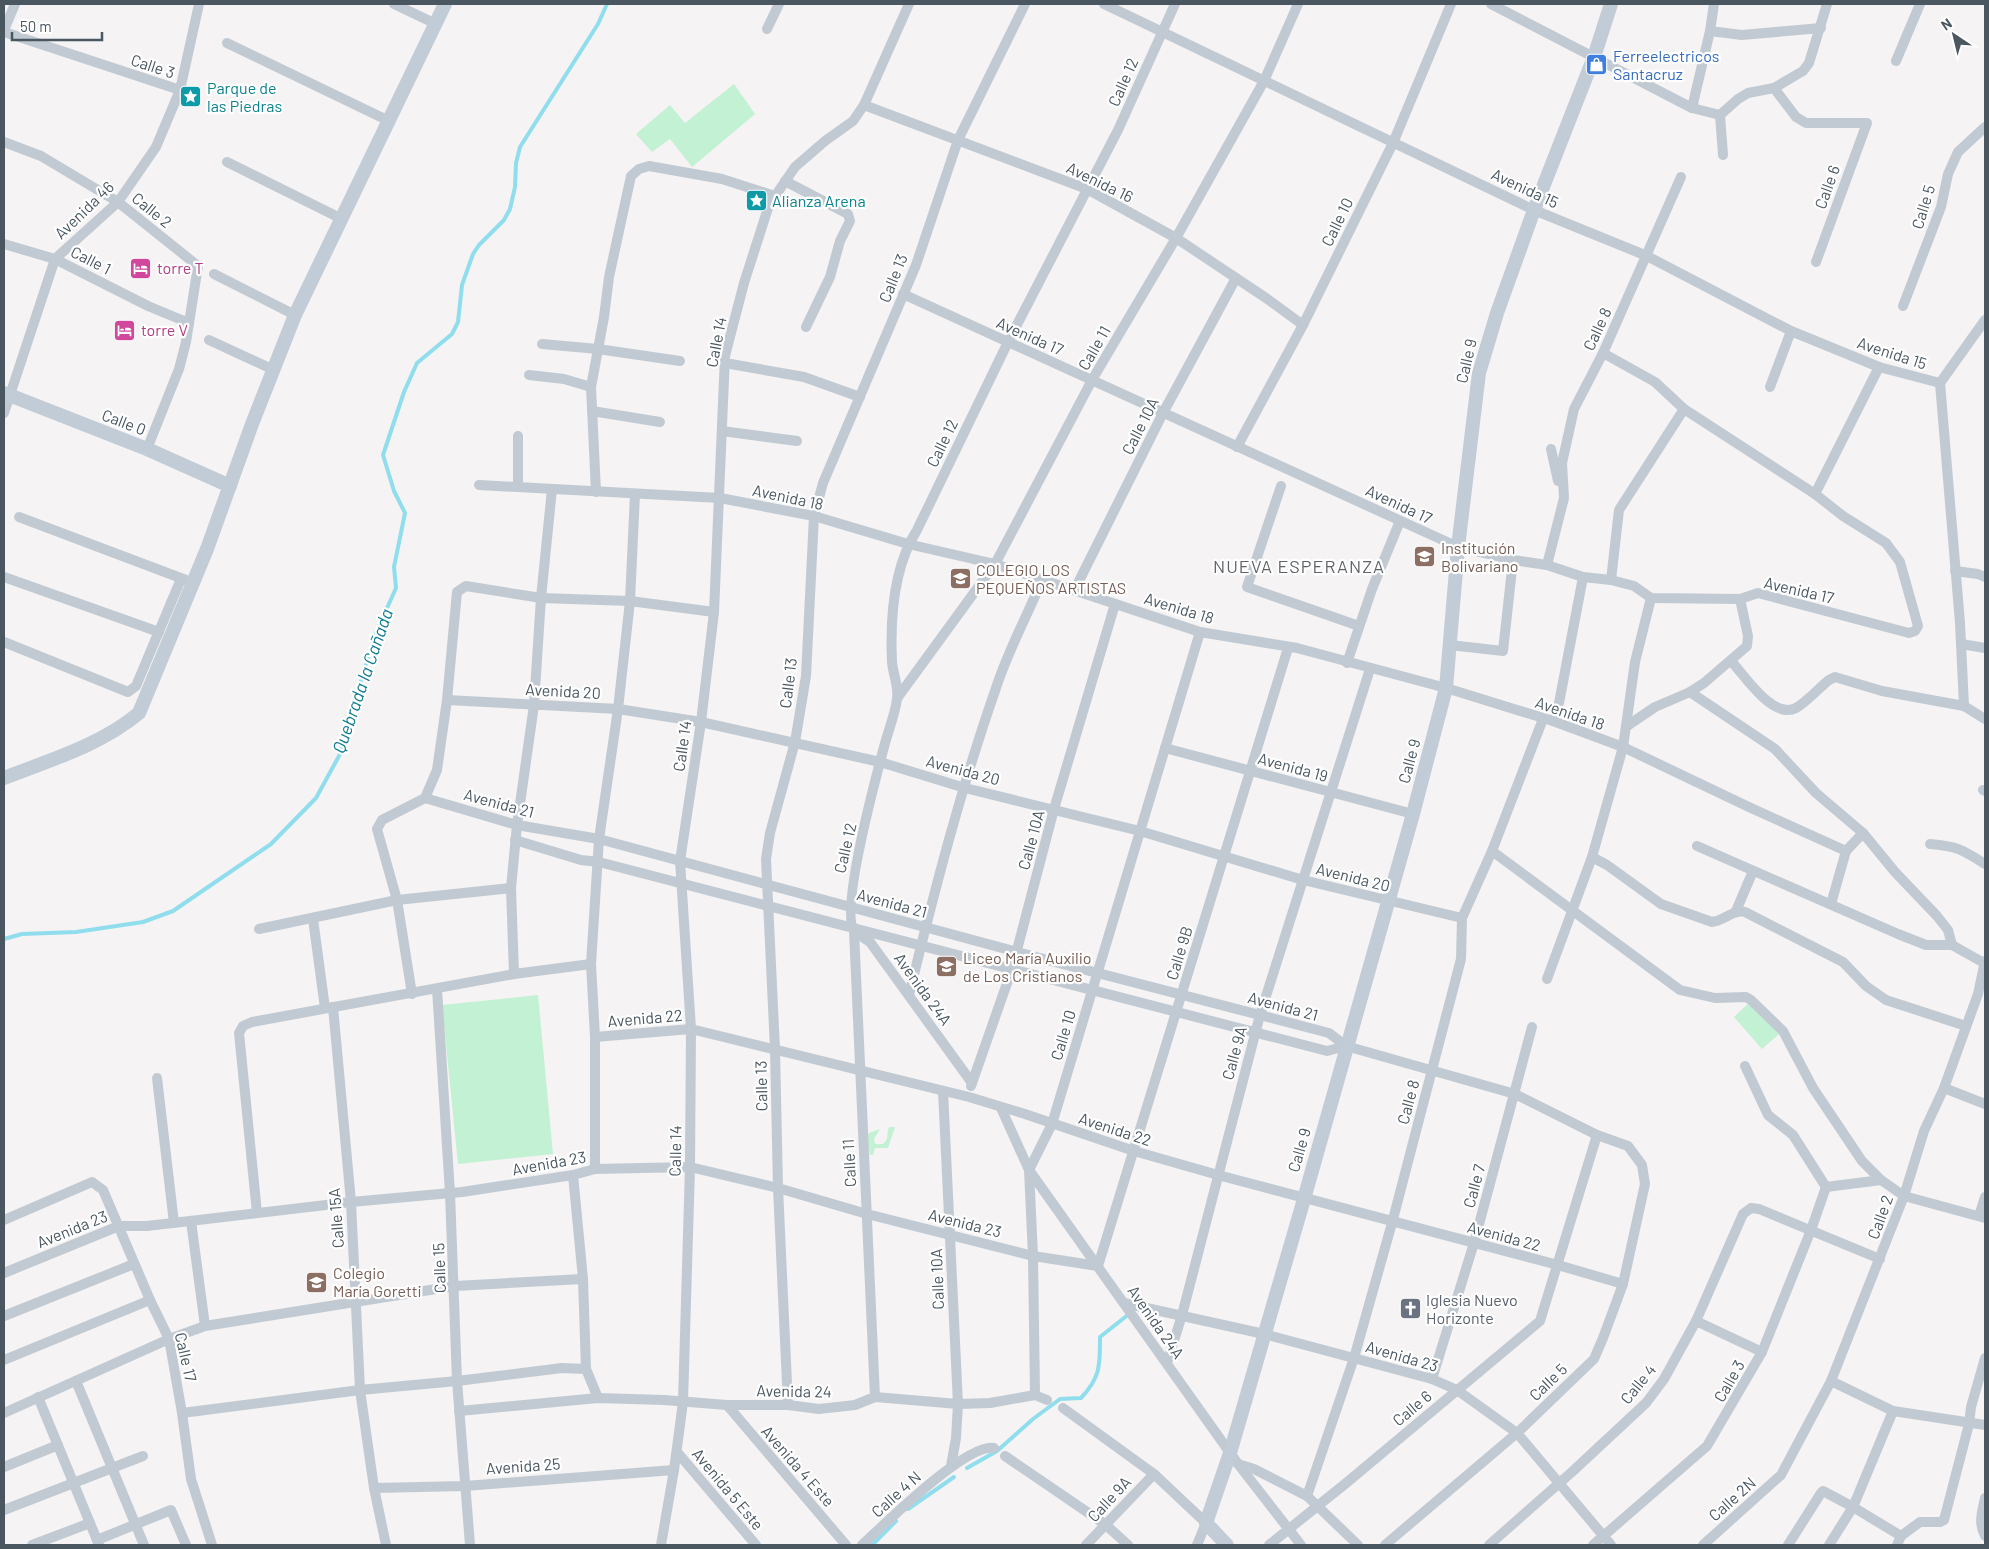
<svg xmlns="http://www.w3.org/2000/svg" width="1989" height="1549" viewBox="0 0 1989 1549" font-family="Barlow,sans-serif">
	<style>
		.green { fill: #c3f1d3 }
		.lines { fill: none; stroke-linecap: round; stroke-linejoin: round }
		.stream { stroke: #90deed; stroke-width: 4 }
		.street { stroke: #c1cad2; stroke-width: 10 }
		.secondary { stroke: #c1ccd6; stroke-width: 14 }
		.labels { text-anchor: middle; stroke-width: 4.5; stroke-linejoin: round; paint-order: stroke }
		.shop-label { font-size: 16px; fill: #366cbe; stroke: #fff; text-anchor: start }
		.street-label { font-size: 16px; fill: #4a5761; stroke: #fff }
		.culture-label { font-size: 16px; fill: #0d838f; stroke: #fff; text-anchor: start }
		.hotel-label { font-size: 16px; fill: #b23c85; stroke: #fff; text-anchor: start }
		.education-label { font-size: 16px; fill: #785e54; stroke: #fff; text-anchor: start }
		.worship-label { font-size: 16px; fill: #5b616d; stroke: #fff; text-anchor: start }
		.neighbourhood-label { font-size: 18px; letter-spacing: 1px; fill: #5f6368; stroke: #fff }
		.water-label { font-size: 18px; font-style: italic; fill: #0d7b91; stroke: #fff }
	</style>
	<rect width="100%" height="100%" fill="#f5f3f3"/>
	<!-- green -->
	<g class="green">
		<polygon points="734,84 755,114 692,167 670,139 652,152 636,134 670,105 685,123"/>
		<polygon points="538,995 553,1154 458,1164 442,1005"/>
		<polygon points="1750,1002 1779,1034 1762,1049 1734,1017"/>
		<polygon points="890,1127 895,1127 888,1148 875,1148 873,1155 870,1155 866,1137 869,1133 880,1129 874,1139 875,1144 883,1144 887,1139 888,1129"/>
	</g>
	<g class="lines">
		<!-- stream -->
		<g class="stream">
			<polyline points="4,939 22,934 76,932 143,922 173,911 271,844 316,798 339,756 368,658 375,640 375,635 396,588 394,567 405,513 394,491 383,455 404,392 417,363 452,334 458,322 462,285 473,254 479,245 504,220 510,209 515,187 516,163 520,147 598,24 607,4"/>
			<path d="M 967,1468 L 997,1451 L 1033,1419 L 1060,1399 L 1081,1398 C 1101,1377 1100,1364 1100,1337 L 1129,1314"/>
			<polyline points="908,1509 954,1477"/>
			<polyline points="872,1545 896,1521"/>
		</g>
		<!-- street -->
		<g class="street">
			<polyline points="394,4 436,24"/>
			<polyline points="1104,4 1534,210 1647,256 1791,331 1879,367 1940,383"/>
			<polyline points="1491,4 1692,108 1720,115"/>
			<polyline points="767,29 779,4"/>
			<polyline points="4,30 15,4"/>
			<polyline points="1710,31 1742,35 1821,28"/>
			<polyline points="4,32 180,90"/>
			<polyline points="227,43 389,121"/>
			<polyline points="1896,61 1920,4"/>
			<polyline points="1774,88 1796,117 1806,123 1867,123 1816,262"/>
			<polyline points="864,105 1087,189 1176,238 1266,298 1303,325"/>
			<polyline points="1692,108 1710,31 1714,4"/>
			<polyline points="1720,115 1738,99 1748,93 1774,88 1803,71 1809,63 1827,4"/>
			<polyline points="1720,115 1723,155"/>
			<polyline points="4,142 41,156 118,202 198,266 186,342 179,369 147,449"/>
			<polyline points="227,162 342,219"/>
			<polyline points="785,181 848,214 850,221 840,241 830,277 806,327"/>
			<polyline points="4,244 55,259 148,306 189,323"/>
			<polyline points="214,274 295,315"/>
			<polyline points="903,294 1458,547 1513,560 1547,565 1583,577 1611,580 1634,586 1651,598 1740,599 1758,593 1909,633 1915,631 1918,626 1900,562 1886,543 1843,516 1815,494 1684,409 1655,382 1603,353"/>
			<polyline points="1903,306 1941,207 1948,174 1958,152 1985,127"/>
			<polyline points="209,340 274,370"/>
			<polyline points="542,344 598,349 680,361"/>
			<polyline points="725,363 804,377 860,397"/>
			<polyline points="529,375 564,379 591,387"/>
			<polyline points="1940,383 1960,623 1964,706"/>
			<polyline points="1940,383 1985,320"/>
			<polyline points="1770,387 1791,331"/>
			<polyline points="592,411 660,422"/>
			<polyline points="4,413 55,259 118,202 156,147 180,90 199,4"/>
			<polyline points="722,431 797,441"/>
			<polyline points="518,436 518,487"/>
			<polyline points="1237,447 1303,325 1393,143 1451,4"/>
			<polyline points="1551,449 1558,481"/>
			<polyline points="479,485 720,498 814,516 908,544 995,564 1200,632 1297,648 1446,688 1553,721 1623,747 1751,808 1846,851"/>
			<polyline points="1281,486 1247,587 1359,626"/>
			<polyline points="596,492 591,387 604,317 609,277 631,176 639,169 649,166 722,179 775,196"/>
			<polyline points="1815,494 1879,367"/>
			<polyline points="19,517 186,580"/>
			<polyline points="1547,565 1564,498 1562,463 1574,409 1603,353 1681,177"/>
			<polyline points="1955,571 1978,574 1985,577"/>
			<polyline points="4,577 159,632"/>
			<polyline points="1611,580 1619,510 1684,409"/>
			<polyline points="1075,589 1163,413 1236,278"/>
			<polyline points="4,642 128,692 136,686 181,579"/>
			<polyline points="1961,644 1985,648"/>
			<polyline points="1450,645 1503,651 1513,560"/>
			<path d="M 1731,661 C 1745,676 1773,720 1796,708 C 1807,702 1820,687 1829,680 L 1835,677 L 1882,691 L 1964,706 L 1985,719"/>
			<polyline points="1347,663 1372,589 1400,521"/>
			<polyline points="1690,692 1775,749 1816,793 1863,833 1895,872 1937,916 1948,930 1952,945"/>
			<polyline points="898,697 995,564 1092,380 1176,238 1264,81 1298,4"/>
			<polyline points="447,700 618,709 701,722 880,762 965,788 1140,831 1303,880 1462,918"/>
			<polyline points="1553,721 1559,703 1583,577"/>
			<polyline points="1627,726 1655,707 1690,692 1704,683 1747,646 1748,636 1740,599"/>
			<polyline points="1165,748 1413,814"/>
			<polyline points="1983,790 1985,791"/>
			<polyline points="425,798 517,825 599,839 1017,952 1329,1033 1346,1046 1515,1094 1597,1135 1628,1146 1642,1165 1645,1184 1623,1284 1603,1338 1594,1359 1517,1433 1385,1545"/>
			<polyline points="515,840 581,860 599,862 1327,1051 1346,1046"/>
			<path d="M 1930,844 C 1957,846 1963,850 1985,864"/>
			<polyline points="1697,846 1898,934 1926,945 1952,945 1984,963"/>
			<polyline points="1492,851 1680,990 1715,998 1746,997 1751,1000 1783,1031 1813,1088 1862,1161 1881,1180 1904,1196 1985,1218"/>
			<path d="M 1592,857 L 1607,865 L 1661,904 L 1712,922 C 1724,921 1733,909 1745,912 L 1843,962 L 1866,986 L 1886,1000 L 1966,1026"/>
			<polyline points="1831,904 1846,851 1863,833"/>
			<polyline points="1736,911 1753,871"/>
			<polyline points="313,919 325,1008"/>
			<polyline points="259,929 397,900 511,888"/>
			<polyline points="855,932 870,942 972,1083 971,1086"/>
			<polyline points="514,974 511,888 517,825 534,705 541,598 552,489"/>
			<polyline points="1547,979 1592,857 1623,747 1635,662 1651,598"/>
			<polyline points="437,989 450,1193 457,1381 470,1545"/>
			<polyline points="412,994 397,900 377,829 382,820 425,798 437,770 447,700 457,592 466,586 541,598 630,601 714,612"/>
			<path d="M 909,995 C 934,892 961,788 996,688 C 1008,651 1027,616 1042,580"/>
			<polyline points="333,1007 351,1202 360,1390 374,1488 386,1545"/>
			<polyline points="595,1037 691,1029 969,1097 1025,1114 1134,1151 1218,1175 1558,1265 1623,1284"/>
			<polyline points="1745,1066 1768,1115 1793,1135 1826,1187"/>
			<polyline points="157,1078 174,1223"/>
			<polyline points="972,1083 1012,969 1054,809 1115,604"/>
			<polyline points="1944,1088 1985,1104"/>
			<polyline points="943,1091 958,1404 956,1438 951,1466"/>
			<polyline points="1001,1108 1029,1170 1238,1464 1301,1545"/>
			<polyline points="595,1169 595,1037 591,964 599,839 618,709 630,601 635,494"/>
			<polyline points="573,1175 583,1279 586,1369"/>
			<polyline points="1826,1187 1881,1180"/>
			<polyline points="257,1213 239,1033 243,1026 252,1022 514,974 591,964"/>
			<polyline points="1979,1216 1985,1197"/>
			<polyline points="4,1220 92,1182 103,1190 150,1300 169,1339 182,1413 191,1479 212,1545"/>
			<polyline points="191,1221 205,1326"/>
			<polyline points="4,1273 119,1226 147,1226 351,1202 462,1192 573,1175 595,1169 690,1167 778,1188 867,1214 1033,1256 1098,1266 1288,648"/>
			<polyline points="1124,1303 1264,1334 1432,1379 1457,1390 1517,1433 1611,1545"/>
			<polyline points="4,1316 134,1264"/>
			<polyline points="1696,1321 1762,1352"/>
			<polyline points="4,1360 150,1300"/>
			<polyline points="1167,1363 1182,1315 1260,1015 1370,669"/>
			<polyline points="1432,1379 1474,1243 1532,1027"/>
			<polyline points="76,1381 144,1545"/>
			<polyline points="1831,1381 1893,1411 1985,1425"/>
			<polyline points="1035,1395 1033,1256 1029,1170 1052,1124 1200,632"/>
			<polyline points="38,1397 99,1545"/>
			<path d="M 875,1397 L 854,931 C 840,909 876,777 884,747 C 888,731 895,715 897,699 C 899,687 893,674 892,662 C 890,619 894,566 917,530 L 1008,342 L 1118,130 L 1175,4"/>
			<polyline points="727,1405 846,1545"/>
			<polyline points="788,1405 778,1188 775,1049 766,859 770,833 795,742 806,676 814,516 823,483 916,265 958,140 1025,4"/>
			<polyline points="1063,1408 1154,1474 1206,1523 1197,1545"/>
			<polyline points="459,1411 598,1398 664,1400 727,1405 788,1405 819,1409 855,1405 875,1397 958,1404 990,1403 1035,1395 1047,1400"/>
			<polyline points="4,1413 169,1339 205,1326 455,1286 583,1279"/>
			<polyline points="182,1413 360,1390 457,1381 562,1368 586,1369 598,1398"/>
			<polyline points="677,1452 756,1545"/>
			<polyline points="1005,1456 1106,1525 1128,1545"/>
			<polyline points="1238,1464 1254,1469 1307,1496 1358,1545"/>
			<polyline points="4,1467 58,1445"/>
			<polyline points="374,1488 465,1486 674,1470"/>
			<polyline points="1307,1496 1354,1358 1392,1223 1461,959 1462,918 1492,851 1543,719"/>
			<path d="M 1985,1498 C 1982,1512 1978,1523 1985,1536"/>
			<polyline points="4,1510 143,1456"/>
			<polyline points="97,1540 171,1510 186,1545"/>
			<polyline points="32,1545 90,1523"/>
			<polyline points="661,1545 674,1470 683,1402 690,1167 691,1029 680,861 701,722 714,612 725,356 744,283 769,205 795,167 825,141 853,121 864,105 909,4"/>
			<path d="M 862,1545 C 884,1525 966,1443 994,1448"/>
			<polyline points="1086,1545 1154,1474"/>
			<polyline points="1269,1545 1345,1484 1540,1321 1597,1135"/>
			<polyline points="1489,1545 1573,1471 1646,1403 1664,1379 1696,1321 1743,1214 1751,1208 1759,1209 1880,1259"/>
			<polyline points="1593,1545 1707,1446 1762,1352 1811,1230 1826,1187"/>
			<polyline points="1703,1545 1781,1475 1831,1381 1904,1196 1924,1131 1944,1088 1978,994 1985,961"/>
			<polyline points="1788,1545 1821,1493 1823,1491 1853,1507 1901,1536 1920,1522 1940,1522 1944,1520 1969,1424 1971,1407 1985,1358"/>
			<polyline points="1829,1545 1853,1507 1893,1411"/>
			<polyline points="1897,1545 1901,1536"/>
		</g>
		<!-- secondary -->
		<g class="secondary">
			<polyline points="4,393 147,449 230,486"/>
			<path d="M 4,778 C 50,760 101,745 139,713 L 207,549 L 252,424 L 295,315 L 445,4"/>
			<polyline points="1227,1545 1206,1523 1230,1453 1304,1199 1413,814 1446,688 1458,547 1479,373 1497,313 1534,210 1594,57 1611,4"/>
		</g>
	</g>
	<!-- icons -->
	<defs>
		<symbol id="shop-square" viewBox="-11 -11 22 22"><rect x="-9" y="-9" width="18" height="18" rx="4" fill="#3f7fe0" stroke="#fff"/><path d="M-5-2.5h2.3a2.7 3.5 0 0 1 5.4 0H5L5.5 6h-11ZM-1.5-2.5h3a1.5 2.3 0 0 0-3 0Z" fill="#fff"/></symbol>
		<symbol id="sight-square" viewBox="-11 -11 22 22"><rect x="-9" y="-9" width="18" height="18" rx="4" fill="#0f9aa8" stroke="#fff"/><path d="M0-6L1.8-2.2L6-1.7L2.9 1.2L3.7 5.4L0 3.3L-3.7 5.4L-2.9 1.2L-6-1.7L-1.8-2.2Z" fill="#fff"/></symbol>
		<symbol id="hotel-square" viewBox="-11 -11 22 22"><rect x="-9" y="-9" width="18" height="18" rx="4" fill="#d1479c" stroke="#fff"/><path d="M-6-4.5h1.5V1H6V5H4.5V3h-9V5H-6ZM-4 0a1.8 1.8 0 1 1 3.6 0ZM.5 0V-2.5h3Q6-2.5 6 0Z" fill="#fff"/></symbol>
		<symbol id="school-square" viewBox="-11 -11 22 22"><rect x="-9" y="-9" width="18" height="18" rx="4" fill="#8d6e63" stroke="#fff"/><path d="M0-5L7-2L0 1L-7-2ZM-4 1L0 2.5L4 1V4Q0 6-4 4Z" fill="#fff"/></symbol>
		<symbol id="church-square" viewBox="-11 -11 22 22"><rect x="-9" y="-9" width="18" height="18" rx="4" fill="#6b7280" stroke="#fff"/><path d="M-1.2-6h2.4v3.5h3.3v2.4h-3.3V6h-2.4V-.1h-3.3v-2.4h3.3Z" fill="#fff"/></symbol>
	</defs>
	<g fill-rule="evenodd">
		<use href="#shop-square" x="1584" y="52" width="25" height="25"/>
		<use href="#sight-square" x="178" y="84" width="25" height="25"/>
		<use href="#sight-square" x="744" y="188" width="25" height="25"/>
		<use href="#hotel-square" x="128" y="256" width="25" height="25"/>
		<use href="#hotel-square" x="112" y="318" width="25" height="25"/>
		<use href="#school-square" x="1412" y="544" width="25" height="25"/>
		<use href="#school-square" x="948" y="566" width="25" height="25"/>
		<use href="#school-square" x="934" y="954" width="25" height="25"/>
		<use href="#school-square" x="304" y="1270" width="25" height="25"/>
		<use href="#church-square" x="1398" y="1296" width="25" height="25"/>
	</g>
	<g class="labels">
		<!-- shop labels -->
		<g class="shop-label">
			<text x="1613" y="62">Ferreelectricos<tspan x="1613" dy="18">Santacruz</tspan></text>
		</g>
		<!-- street labels -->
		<g class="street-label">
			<text transform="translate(153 66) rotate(18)" y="6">Calle 3</text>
			<text transform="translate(1123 82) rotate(-66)" y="6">Calle 12</text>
			<text transform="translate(1100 182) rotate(26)" y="6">Avenida 16</text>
			<text transform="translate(1827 187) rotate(-70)" y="6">Calle 6</text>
			<text transform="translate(1525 188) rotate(25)" y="6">Avenida 15</text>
			<text transform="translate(1923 207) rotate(-73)" y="6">Calle 5</text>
			<text transform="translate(84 210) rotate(-44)" y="6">Avenida 46</text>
			<text transform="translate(152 210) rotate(39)" y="6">Calle 2</text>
			<text transform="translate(1337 222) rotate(-64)" y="6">Calle 10</text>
			<text transform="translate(91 260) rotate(27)" y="6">Calle 1</text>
			<text transform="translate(893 278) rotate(-68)" y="6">Calle 13</text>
			<text transform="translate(1597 329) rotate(-65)" y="6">Calle 8</text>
			<text transform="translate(1030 336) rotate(24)" y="6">Avenida 17</text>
			<text transform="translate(716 342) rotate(-79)" y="6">Calle 14</text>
			<text transform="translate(1094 348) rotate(-60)" y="6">Calle 11</text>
			<text transform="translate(1892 353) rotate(18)" y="6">Avenida 15</text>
			<text transform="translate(1466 361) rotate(-77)" y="6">Calle 9</text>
			<text transform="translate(124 422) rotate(21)" y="6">Calle 0</text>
			<text transform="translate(1140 426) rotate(-63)" y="6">Calle 10A</text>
			<text transform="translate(942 443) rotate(-64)" y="6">Calle 12</text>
			<text transform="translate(788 497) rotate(12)" y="6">Avenida 18</text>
			<text transform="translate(1399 504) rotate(25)" y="6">Avenida 17</text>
			<text transform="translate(1799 590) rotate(13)" y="6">Avenida 17</text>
			<text transform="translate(1179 608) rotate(17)" y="6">Avenida 18</text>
			<text transform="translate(788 683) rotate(-83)" y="6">Calle 13</text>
			<text transform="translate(563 691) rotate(3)" y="6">Avenida 20</text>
			<text transform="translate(1570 713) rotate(19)" y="6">Avenida 18</text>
			<text transform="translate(682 746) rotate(-82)" y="6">Calle 14</text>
			<text transform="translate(1409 761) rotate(-75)" y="6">Calle 9</text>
			<text transform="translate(1293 767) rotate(15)" y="6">Avenida 19</text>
			<text transform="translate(963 770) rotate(15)" y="6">Avenida 20</text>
			<text transform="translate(499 803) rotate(15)" y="6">Avenida 21</text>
			<text transform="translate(1031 840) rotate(-75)" y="6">Calle 10A</text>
			<text transform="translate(845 848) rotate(-77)" y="6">Calle 12</text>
			<text transform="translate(1353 877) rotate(14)" y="6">Avenida 20</text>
			<text transform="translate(892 903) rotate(15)" y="6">Avenida 21</text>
			<text transform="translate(1179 953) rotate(-73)" y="6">Calle 9B</text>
			<text transform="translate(923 989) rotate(54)" y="6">Avenida 24A</text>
			<text transform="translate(1283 1006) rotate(15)" y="6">Avenida 21</text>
			<text transform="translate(645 1018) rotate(-5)" y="6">Avenida 22</text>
			<text transform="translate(1063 1035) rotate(-73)" y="6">Calle 10</text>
			<text transform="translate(1234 1053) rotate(-75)" y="6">Calle 9A</text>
			<text transform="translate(761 1086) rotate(-91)" y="6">Calle 13</text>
			<text transform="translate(1408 1102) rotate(-75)" y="6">Calle 8</text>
			<text transform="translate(1115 1129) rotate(18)" y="6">Avenida 22</text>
			<text transform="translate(1299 1150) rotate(-74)" y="6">Calle 9</text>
			<text transform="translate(675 1151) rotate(-89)" y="6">Calle 14</text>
			<text transform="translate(549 1163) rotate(-10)" y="6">Avenida 23</text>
			<text transform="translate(849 1163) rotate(-93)" y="6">Calle 11</text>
			<text transform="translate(1474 1186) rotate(-75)" y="6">Calle 7</text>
			<text transform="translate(1880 1217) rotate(-70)" y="6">Calle 2</text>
			<text transform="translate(336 1218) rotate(-94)" y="6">Calle 15A</text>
			<text transform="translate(965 1223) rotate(14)" y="6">Avenida 23</text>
			<text transform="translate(72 1229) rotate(-22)" y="6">Avenida 23</text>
			<text transform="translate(1504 1236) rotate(15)" y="6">Avenida 22</text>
			<text transform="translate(439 1268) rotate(-92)" y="6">Calle 15</text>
			<text transform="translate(937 1279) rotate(-92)" y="6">Calle 10A</text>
			<text transform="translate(1156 1322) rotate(55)" y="6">Avenida 24A</text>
			<text transform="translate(1402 1356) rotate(16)" y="6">Avenida 23</text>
			<text transform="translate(186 1357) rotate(77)" y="6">Calle 17</text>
			<text transform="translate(1729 1381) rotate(-60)" y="6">Calle 3</text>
			<text transform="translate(1548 1382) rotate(-44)" y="6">Calle 5</text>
			<text transform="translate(1638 1384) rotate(-51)" y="6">Calle 4</text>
			<text transform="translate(794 1391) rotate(1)" y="6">Avenida 24</text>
			<text transform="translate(1412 1408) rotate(-40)" y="6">Calle 6</text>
			<text transform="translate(523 1466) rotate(-4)" y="6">Avenida 25</text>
			<text transform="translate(798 1466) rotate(49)" y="6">Avenida 4 Este</text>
			<text transform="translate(728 1489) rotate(50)" y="6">Avenida 5 Este</text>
			<text transform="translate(896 1494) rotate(-42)" y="6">Calle 4 N</text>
			<text transform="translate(1109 1499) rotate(-47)" y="6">Calle 9A</text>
			<text transform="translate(1732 1499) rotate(-42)" y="6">Calle 2N</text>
		</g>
		<!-- culture labels -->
		<g class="culture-label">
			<text x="207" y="94">Parque de<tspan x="207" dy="18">las Piedras</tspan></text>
			<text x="772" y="207">Alianza Arena</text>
		</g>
		<!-- hotel labels -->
		<g class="hotel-label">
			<text x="157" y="274">torre T</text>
			<text x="141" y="336">torre V</text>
		</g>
		<!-- education labels -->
		<g class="education-label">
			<text x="1441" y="554">Institución<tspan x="1441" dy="18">Bolivariano</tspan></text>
			<text x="976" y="576">COLEGIO LOS<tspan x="976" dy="18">PEQUEÑOS ARTISTAS</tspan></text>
			<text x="963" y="964">Liceo María Auxilio<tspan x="963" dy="18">de Los Cristianos</tspan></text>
			<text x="333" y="1279">Colegio<tspan x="333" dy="18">María Goretti</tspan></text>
		</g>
		<!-- worship labels -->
		<g class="worship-label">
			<text x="1426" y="1306">Iglesia Nuevo<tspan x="1426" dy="18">Horizonte</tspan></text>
		</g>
		<!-- neighbourhood labels -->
		<g class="neighbourhood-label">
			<text x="1299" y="573">NUEVA ESPERANZA</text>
		</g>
		<!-- water labels -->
		<g class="water-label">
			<text transform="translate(363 681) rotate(-71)" y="6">Quebrada la Cañada</text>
		</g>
	</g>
	<!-- border -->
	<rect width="1989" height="1549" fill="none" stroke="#4a5761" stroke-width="10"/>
	<!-- north arrow -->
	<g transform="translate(1954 35) rotate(325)" stroke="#ffffff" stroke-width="4" paint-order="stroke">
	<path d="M0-4L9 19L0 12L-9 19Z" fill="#4a5761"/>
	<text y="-8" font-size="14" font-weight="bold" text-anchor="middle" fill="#4a5761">N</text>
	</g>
	<!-- scale -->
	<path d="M12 32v8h90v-8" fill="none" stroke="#4a5761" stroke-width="2.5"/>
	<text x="20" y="32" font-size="15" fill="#4a5761" stroke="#ffffff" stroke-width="4" paint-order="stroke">50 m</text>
</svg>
